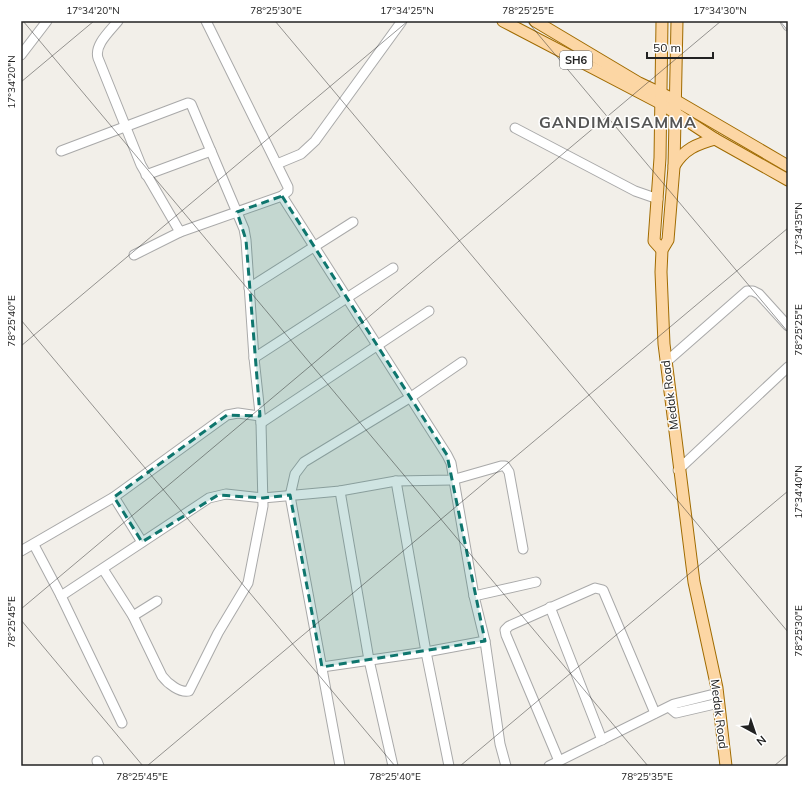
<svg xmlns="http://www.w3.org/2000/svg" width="809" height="787" viewBox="0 0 809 787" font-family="Mulish,sans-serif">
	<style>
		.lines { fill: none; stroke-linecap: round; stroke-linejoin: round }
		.minor-casing { stroke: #a9a9a9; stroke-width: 11 }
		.major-casing { stroke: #a06b00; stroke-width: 13 }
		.minor { stroke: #fff; stroke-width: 9 }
		.major { stroke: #fcd6a4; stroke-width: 11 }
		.marked { fill: #0f766e; fill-opacity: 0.2; stroke: #0f766e; stroke-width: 3; stroke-dasharray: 8 5; stroke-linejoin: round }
		.ticks { fill: none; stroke: #222; stroke-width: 1; stroke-opacity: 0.45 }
		.labels { text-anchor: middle; stroke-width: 3; stroke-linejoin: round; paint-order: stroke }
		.shield { fill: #fff; stroke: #646464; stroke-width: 1 }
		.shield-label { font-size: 11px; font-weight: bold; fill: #222 }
		.street-label { font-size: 12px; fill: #222; stroke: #fff }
		.district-label { font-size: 16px; font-weight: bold; letter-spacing: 1px; fill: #555; stroke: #fff }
		.neatline { fill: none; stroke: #222; stroke-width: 1.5 }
		.ticks-label { font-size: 10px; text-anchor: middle; fill: #222 }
	</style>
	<rect width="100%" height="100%" fill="#f2efe9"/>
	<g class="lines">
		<defs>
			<g id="minor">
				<path d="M 118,21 C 110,31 94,45 98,58 L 141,165 L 180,232 L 282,196 L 447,455 L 451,463 L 474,596 L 485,641 L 500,744 L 506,766"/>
				<polyline points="206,21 288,187 288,191 282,196"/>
				<polyline points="785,21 788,26"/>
				<polyline points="21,55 47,21"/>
				<polyline points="515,128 635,191 658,199"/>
				<path d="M 61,151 L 188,103 L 191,104 L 244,229 L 246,240 L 254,358 L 261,423 L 263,506 L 248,583 L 218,633 L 189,691 C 180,693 168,684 162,676 L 133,616 L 103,569"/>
				<polyline points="277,164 301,154 315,141 402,21"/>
				<polyline points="146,175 211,151"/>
				<polyline points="134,255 180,232"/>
				<polyline points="249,288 353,222"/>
				<polyline points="254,358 393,268"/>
				<polyline points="666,362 747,291 753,291 759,294 788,326"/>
				<polyline points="261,423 429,311"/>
				<polyline points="678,470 788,367"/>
				<polyline points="396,481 426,652 449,766"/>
				<polyline points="340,491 369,660 393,766"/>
				<polyline points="114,497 142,542"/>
				<polyline points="34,545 61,596 122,723"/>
				<polyline points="21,551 114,497 227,415 238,413 260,416"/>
				<polyline points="61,596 200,504 209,498 226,494 263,498 340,491 396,481 452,480 501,466 505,466 509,472 523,549"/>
				<polyline points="474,596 536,582"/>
				<polyline points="550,607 602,740"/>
				<polyline points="133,616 157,601"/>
				<polyline points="322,667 426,652 485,641"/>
				<polyline points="670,708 676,713 719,703"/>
				<polyline points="97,761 99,766"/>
				<polyline points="559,761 506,635 505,630 509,626 595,588 603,590 655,713"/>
				<polyline points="340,766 290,496 295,474 304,462 411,397 462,362"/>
				<polyline points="549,766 674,704 718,693"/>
			</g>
			<g id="major">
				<polyline points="503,21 660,103 715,139 788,180"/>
				<polyline points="535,21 639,83 675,100 788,166"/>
				<polyline points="677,21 674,167 668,240 662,250 661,272 664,344 694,582 717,688 726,766"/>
				<path d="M 674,166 C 684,149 697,144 715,139"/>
				<polyline points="662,250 654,241 660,158 662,21"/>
			</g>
		</defs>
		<!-- minor casing -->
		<use href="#minor" class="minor-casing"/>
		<!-- major casing -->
		<use href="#major" class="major-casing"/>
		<!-- minor -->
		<use href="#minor" class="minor"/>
		<!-- major -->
		<use href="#major" class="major"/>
	</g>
	<!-- marked area -->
	<path class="marked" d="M 282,196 L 447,455 L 485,641 L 322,667 L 290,495 L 263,498 L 218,495 L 142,542 L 114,497 L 227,415 L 260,416 L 246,240 L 237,212 Z"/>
	<!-- ticks -->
	<path class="ticks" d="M 23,21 L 648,766M 275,21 L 788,632M 527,21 L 788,332M 780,21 L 788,31M 21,82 L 94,21M 21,320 L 395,766M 21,346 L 408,21M 21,609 L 721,21M 21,620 L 143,766M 147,766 L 788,228M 460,766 L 788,491M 774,766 L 788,754"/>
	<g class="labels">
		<!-- shield labels -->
		<rect class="shield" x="560" y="51" width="32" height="18" rx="3"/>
		<g class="shield-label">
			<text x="576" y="64">SH6</text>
		</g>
		<!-- street labels -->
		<g class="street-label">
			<text transform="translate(670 395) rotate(-97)" y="4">Medak Road</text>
			<text transform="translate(719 714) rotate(83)" y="4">Medak Road</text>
		</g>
		<!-- district labels -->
		<g class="district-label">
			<text x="618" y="128">GANDIMAISAMMA</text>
		</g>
	</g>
	<!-- border -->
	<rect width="809" height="787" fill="none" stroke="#ffffff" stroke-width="44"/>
	<!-- north arrow -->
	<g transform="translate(755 733) rotate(140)" stroke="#ffffff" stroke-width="3" paint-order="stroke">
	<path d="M0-3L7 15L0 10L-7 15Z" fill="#222222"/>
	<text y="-6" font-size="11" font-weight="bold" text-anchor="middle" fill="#222222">N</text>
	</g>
	<!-- scale -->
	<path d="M647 52v6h66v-6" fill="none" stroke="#222222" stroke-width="2"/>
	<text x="653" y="52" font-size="12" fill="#222222" stroke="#ffffff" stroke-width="3" paint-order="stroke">50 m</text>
	<rect x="22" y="22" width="765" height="743" class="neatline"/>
	<g class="ticks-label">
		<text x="93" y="14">17°34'20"N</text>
		<text x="276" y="14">78°25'30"E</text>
		<text x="407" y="14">17°34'25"N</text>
		<text x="528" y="14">78°25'25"E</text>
		<text x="720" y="14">17°34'30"N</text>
		<text transform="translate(11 82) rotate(-90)" y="4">17°34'20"N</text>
		<text transform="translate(798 229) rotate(-90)" y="4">17°34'35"N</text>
		<text transform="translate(11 321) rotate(-90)" y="4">78°25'40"E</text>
		<text transform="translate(798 330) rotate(-90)" y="4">78°25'25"E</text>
		<text transform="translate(798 492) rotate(-90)" y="4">17°34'40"N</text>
		<text transform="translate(11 622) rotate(-90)" y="4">78°25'45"E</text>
		<text transform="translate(798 631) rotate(-90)" y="4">78°25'30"E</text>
		<text x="142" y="780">78°25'45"E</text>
		<text x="395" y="780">78°25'40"E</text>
		<text x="647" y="780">78°25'35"E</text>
	</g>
</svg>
